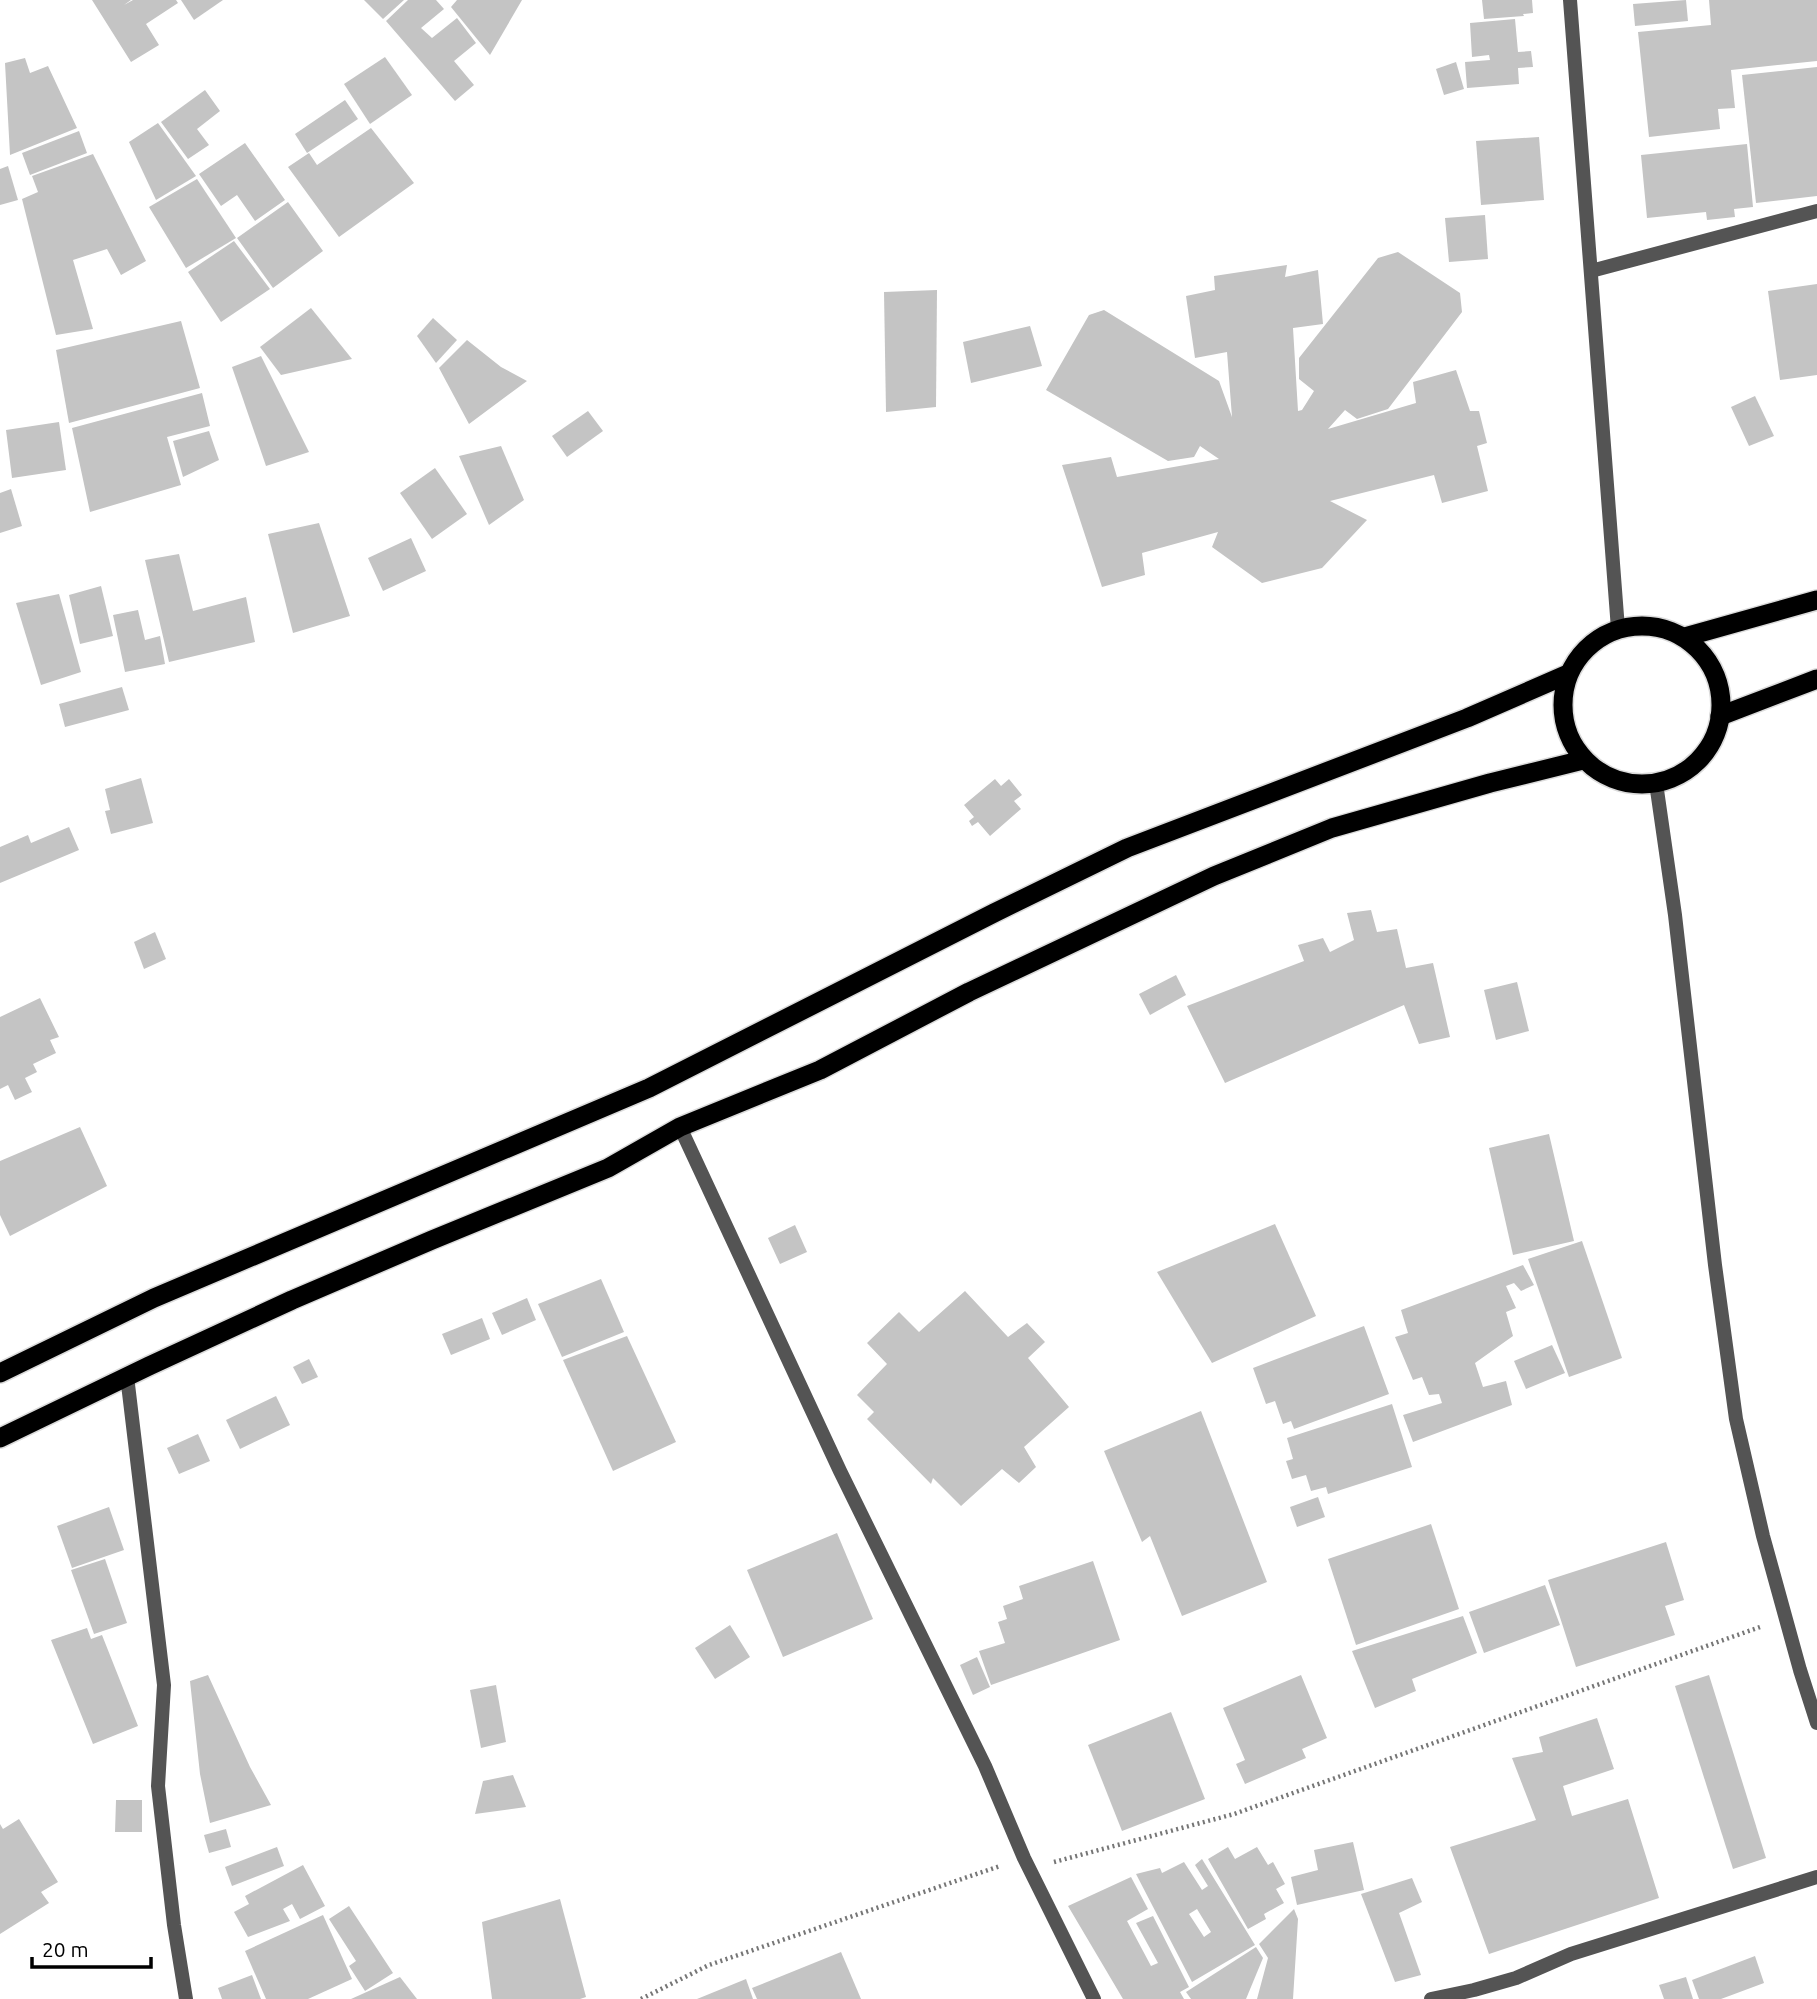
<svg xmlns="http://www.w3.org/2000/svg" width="1817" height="1999" viewBox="0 0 1817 1999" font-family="Ubuntu,sans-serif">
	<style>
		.building { fill: #c4c4c4; fill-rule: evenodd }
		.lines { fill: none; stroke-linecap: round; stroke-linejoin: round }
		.trunk-casing { stroke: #dbdbdb; stroke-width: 22 }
		.path { stroke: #767676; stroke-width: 4.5; stroke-dasharray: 2 3.5; stroke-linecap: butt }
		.minor { stroke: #545454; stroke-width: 14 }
		.tertiary { stroke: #545454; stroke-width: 14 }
		.trunk { stroke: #000; stroke-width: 19 }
	</style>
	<rect width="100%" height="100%" fill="#fff"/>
	<!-- building -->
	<g class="building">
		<polygon points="92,0 131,0 124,5 133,0 176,0 178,3 146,24 159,45 131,62"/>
		<polygon points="181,0 223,0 194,20"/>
		<polygon points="364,0 404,0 383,19"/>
		<polygon points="408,0 436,0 444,9 421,28 432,38 457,18 476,43 454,61 474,85 455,101 386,21"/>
		<polygon points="457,0 522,0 490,55 451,7"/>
		<polygon points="1482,0 1532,0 1533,13 1523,14 1524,16 1484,19"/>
		<polygon points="1686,0 1688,21 1635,26 1633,4"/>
		<polygon points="1709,0 1817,0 1817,61 1731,70 1735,108 1718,109 1720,129 1649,137 1638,32 1711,25"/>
		<polygon points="1515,19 1518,52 1531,51 1533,67 1518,68 1519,84 1467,88 1465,62 1490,60 1489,55 1472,57 1470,23"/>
		<polygon points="385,57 412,95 370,124 344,84"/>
		<polygon points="25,58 30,73 48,66 77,128 10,155 5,63"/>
		<polygon points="1456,62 1464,89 1444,95 1436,69"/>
		<polygon points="1817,67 1817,196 1756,203 1742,75"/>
		<polygon points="205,90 220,111 197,129 209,145 188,159 161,122"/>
		<polygon points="345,100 358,119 307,153 295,134"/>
		<polygon points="158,123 196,176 156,200 129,142"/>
		<polygon points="371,128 414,183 339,237 288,167 309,153 317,165"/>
		<polygon points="79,131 87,153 30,175 22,153"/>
		<polygon points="1539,137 1544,200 1481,205 1476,141"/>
		<polygon points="245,143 285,200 255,221 237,195 221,206 199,174"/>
		<polygon points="1747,144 1753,207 1734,209 1735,217 1707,220 1706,212 1647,218 1641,155"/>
		<polygon points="93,154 146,261 121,275 107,249 73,260 93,329 56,335 22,199 38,192 32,176"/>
		<polygon points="8,166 18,200 0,205 0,169"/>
		<polygon points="197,179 236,238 186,268 149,207"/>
		<polygon points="288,202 323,251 273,288 237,238"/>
		<polygon points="1485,215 1488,259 1449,262 1445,218"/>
		<polygon points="234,241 270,289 221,322 188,272"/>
		<polygon points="1398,252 1460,293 1462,312 1388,409 1357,419 1345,410 1328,429 1416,403 1413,382 1456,370 1470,411 1479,411 1487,443 1477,446 1488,491 1442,503 1434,475 1330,501 1367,520 1322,568 1262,583 1212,547 1218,532 1142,553 1145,575 1102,587 1062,465 1111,457 1117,477 1219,459 1200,446 1194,457 1168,461 1046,390 1089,315 1104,310 1219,381 1232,417 1227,352 1195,358 1186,296 1215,290 1214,276 1287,265 1285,277 1318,270 1323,324 1293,328 1298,411 1302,410 1314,391 1299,379 1299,358 1378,258"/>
		<polygon points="1817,284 1817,375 1780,380 1768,291"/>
		<polygon points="937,290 936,407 886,412 884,292"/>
		<polygon points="311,308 352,359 281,375 260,347"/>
		<polygon points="433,318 457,340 436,363 417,336"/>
		<polygon points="181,321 200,388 69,423 56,350"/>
		<polygon points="1030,326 1042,366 971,383 963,342"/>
		<polygon points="467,340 501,367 527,381 469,424 439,368"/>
		<polygon points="261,356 309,452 266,466 232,367"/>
		<polygon points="202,393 210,426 167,437 181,485 90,512 72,428"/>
		<polygon points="1755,396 1774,436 1749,446 1731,407"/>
		<polygon points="588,411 603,431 567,457 552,436"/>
		<polygon points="59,422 66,470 12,478 6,430"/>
		<polygon points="209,431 219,460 183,477 173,441"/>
		<polygon points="501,446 524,500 489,525 459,456"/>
		<polygon points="435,468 467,514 432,539 400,493"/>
		<polygon points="11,489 22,526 0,533 0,493"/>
		<polygon points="319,523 350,616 293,633 268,534"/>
		<polygon points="411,538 426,571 383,591 368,558"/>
		<polygon points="179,554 193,611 246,597 255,642 169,662 145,560"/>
		<polygon points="101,586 113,636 80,644 69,595"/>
		<polygon points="59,594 81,672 41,685 16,603"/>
		<polygon points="138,610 145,640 160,636 165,664 125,672 113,615"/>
		<polygon points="122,687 129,710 65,727 59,704"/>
		<polygon points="141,778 153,823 111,834 105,811 110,810 105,789"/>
		<polygon points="995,779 1001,786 1009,779 1022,795 1014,801 1021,809 990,836 978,822 972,826 969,821 974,817 964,805"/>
		<polygon points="69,827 79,850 0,883 0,847 28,835 31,843"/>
		<polygon points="1371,910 1377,932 1397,929 1406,968 1433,963 1450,1037 1419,1044 1404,1005 1225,1083 1187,1006 1304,961 1298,945 1323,938 1330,952 1354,940 1347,913"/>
		<polygon points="155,932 166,959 144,969 134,942"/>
		<polygon points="1176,975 1186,995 1150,1015 1139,994"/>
		<polygon points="1517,982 1529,1031 1496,1040 1484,990"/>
		<polygon points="40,998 59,1037 50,1040 56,1053 33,1064 37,1072 25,1078 32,1092 15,1100 8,1085 0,1089 0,1017"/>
		<polygon points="80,1127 107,1186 10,1236 0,1215 0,1161"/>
		<polygon points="1549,1134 1574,1241 1513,1255 1489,1148"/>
		<polygon points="1275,1224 1316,1316 1212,1363 1157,1272"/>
		<polygon points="795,1225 807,1252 780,1264 768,1238"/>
		<polygon points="1582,1241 1622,1358 1569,1377 1528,1259"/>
		<polygon points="1523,1265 1534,1285 1521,1291 1514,1283 1506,1286 1516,1308 1506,1312 1513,1336 1475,1363 1483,1387 1506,1381 1512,1405 1413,1442 1403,1415 1442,1403 1439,1394 1429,1395 1422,1377 1413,1380 1395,1337 1408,1333 1401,1310"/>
		<polygon points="601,1279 624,1332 562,1357 538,1304"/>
		<polygon points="965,1291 1008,1337 1027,1323 1045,1342 1028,1358 1069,1407 1024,1447 1036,1467 1019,1483 1002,1469 961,1506 933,1478 931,1484 867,1419 874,1412 857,1395 887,1364 867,1343 899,1312 919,1332"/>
		<polygon points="527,1298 536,1320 502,1335 492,1313"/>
		<polygon points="482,1318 490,1339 451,1355 442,1334"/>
		<polygon points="1364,1326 1389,1394 1294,1429 1291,1421 1283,1424 1275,1401 1266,1404 1253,1368"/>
		<polygon points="627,1336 676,1442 613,1471 563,1360"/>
		<polygon points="1552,1345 1565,1373 1526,1389 1514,1361"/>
		<polygon points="309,1359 318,1377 302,1384 293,1367"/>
		<polygon points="276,1396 290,1425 240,1449 226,1420"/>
		<polygon points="1392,1404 1412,1467 1328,1494 1326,1487 1311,1491 1306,1475 1292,1479 1286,1461 1293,1459 1287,1438"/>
		<polygon points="1201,1411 1267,1582 1182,1616 1150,1536 1142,1542 1104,1451"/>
		<polygon points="198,1434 210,1461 179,1474 167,1448"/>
		<polygon points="1318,1497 1325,1517 1297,1527 1290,1507"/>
		<polygon points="109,1507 124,1550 72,1568 57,1526"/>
		<polygon points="1431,1524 1459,1609 1356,1645 1328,1559"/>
		<polygon points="837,1533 873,1619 783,1657 747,1570"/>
		<polygon points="1666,1542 1684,1600 1665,1606 1675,1635 1576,1667 1548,1580"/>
		<polygon points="105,1559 127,1623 94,1634 71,1570"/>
		<polygon points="1093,1561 1120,1640 991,1685 979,1651 1005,1643 998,1622 1007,1619 1003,1606 1023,1599 1019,1586"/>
		<polygon points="1545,1585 1560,1625 1484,1653 1469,1612"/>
		<polygon points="1463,1616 1477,1653 1412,1679 1416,1691 1375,1708 1352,1651"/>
		<polygon points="730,1625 750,1657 715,1679 695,1648"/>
		<polygon points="87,1628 91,1639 102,1635 138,1726 93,1744 51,1640"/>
		<polygon points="977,1657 990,1687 973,1695 960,1665"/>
		<polygon points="208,1675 250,1767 271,1805 210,1823 200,1774 190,1681"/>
		<polygon points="1301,1675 1327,1738 1302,1749 1306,1758 1245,1784 1236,1764 1245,1760 1223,1708"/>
		<polygon points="1709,1675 1766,1858 1733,1869 1675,1686"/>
		<polygon points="496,1685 506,1742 481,1748 470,1690"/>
		<polygon points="1171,1712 1205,1799 1122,1831 1088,1745"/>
		<polygon points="1597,1718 1614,1769 1563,1786 1572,1816 1628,1799 1659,1898 1489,1954 1450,1847 1536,1820 1512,1758 1543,1752 1539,1737"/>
		<polygon points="513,1775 526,1807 475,1814 483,1781"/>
		<polygon points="116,1800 142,1800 142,1832 115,1832"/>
		<polygon points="19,1819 58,1882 41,1892 49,1903 0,1934 0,1824 3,1829"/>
		<polygon points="226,1829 231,1847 209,1853 204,1835"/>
		<polygon points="1353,1842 1364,1890 1297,1905 1291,1877 1318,1870 1314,1850"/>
		<polygon points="277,1847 284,1866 232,1886 225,1867"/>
		<polygon points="1228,1847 1235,1859 1257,1847 1268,1865 1273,1862 1285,1884 1276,1889 1284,1903 1264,1914 1266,1919 1248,1929 1208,1859"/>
		<path d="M 1202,1859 L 1255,1945 L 1192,1982 L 1136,1874 L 1160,1868 L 1162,1873 L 1184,1862 L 1202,1890 L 1208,1886 L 1195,1865 ZM 1197,1909 L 1211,1932 L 1204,1937 L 1189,1914 Z"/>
		<polygon points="303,1865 325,1906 300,1919 292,1904 283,1909 290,1921 248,1937 234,1912 249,1904 245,1896"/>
		<polygon points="1131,1877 1148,1909 1127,1921 1151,1966 1158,1963 1136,1923 1153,1916 1189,1987 1180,1992 1184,1999 1123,1999 1068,1906"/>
		<polygon points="1412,1878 1422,1902 1399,1913 1421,1975 1395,1982 1361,1894"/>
		<polygon points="560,1899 586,1997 580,1999 492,1999 482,1922"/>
		<polygon points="349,1906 393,1973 365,1991 349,1966 356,1961 329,1919"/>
		<polygon points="1294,1909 1298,1919 1293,1999 1257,1999 1268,1958 1259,1944"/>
		<polygon points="323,1915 352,1979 308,1999 266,1999 245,1951"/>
		<polygon points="1256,1947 1263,1958 1246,1999 1191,1999 1186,1992"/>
		<polygon points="841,1952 861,1999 757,1999 752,1988"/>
		<polygon points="1755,1956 1764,1983 1721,1999 1699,1999 1692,1980"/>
		<polygon points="252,1975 261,1999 222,1999 218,1988"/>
		<polygon points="400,1977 417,1999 351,1999"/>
		<polygon points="1686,1977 1693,1999 1664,1999 1659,1985"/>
		<polygon points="746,1979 753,1999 697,1999"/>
	</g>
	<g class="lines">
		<defs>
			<g id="trunk">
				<circle cx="1642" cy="705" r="79"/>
				<polyline points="1685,637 1817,600"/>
				<polyline points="1720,716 1817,679"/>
				<polyline points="0,1373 154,1298 649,1088 994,913 1127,848 1467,718 1568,674"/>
				<polyline points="0,1438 149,1366 292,1300 432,1240 608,1168 680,1127 820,1070 969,992 1214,876 1332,828 1490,783 1583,760"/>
			</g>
		</defs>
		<!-- trunk casing -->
		<use href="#trunk" class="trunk-casing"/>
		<!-- path -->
		<g class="path">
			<polyline points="1054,1862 1234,1814 1760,1627"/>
			<polyline points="641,1999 709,1965 1000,1866"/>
		</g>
		<!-- minor -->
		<g class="minor">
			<polyline points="1591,271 1817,211"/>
			<polyline points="680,1127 840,1471 985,1766 1024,1858 1094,1999"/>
			<polyline points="127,1376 164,1685 158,1786 174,1925 186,1999"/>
			<polyline points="1431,1999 1474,1990 1516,1978 1571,1954 1817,1877"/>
		</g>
		<!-- tertiary -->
		<g class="tertiary">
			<polyline points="1570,0 1618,629"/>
			<polyline points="1656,783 1675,915 1715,1265 1736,1419 1763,1536 1800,1670 1817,1723"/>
		</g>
		<!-- trunk -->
		<use href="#trunk" class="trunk"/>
	</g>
	<!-- scale -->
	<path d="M32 1957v10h119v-10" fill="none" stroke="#000000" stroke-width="3.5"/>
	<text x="42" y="1957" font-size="21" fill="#000000" stroke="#ffffff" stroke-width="5" paint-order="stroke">20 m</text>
</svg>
